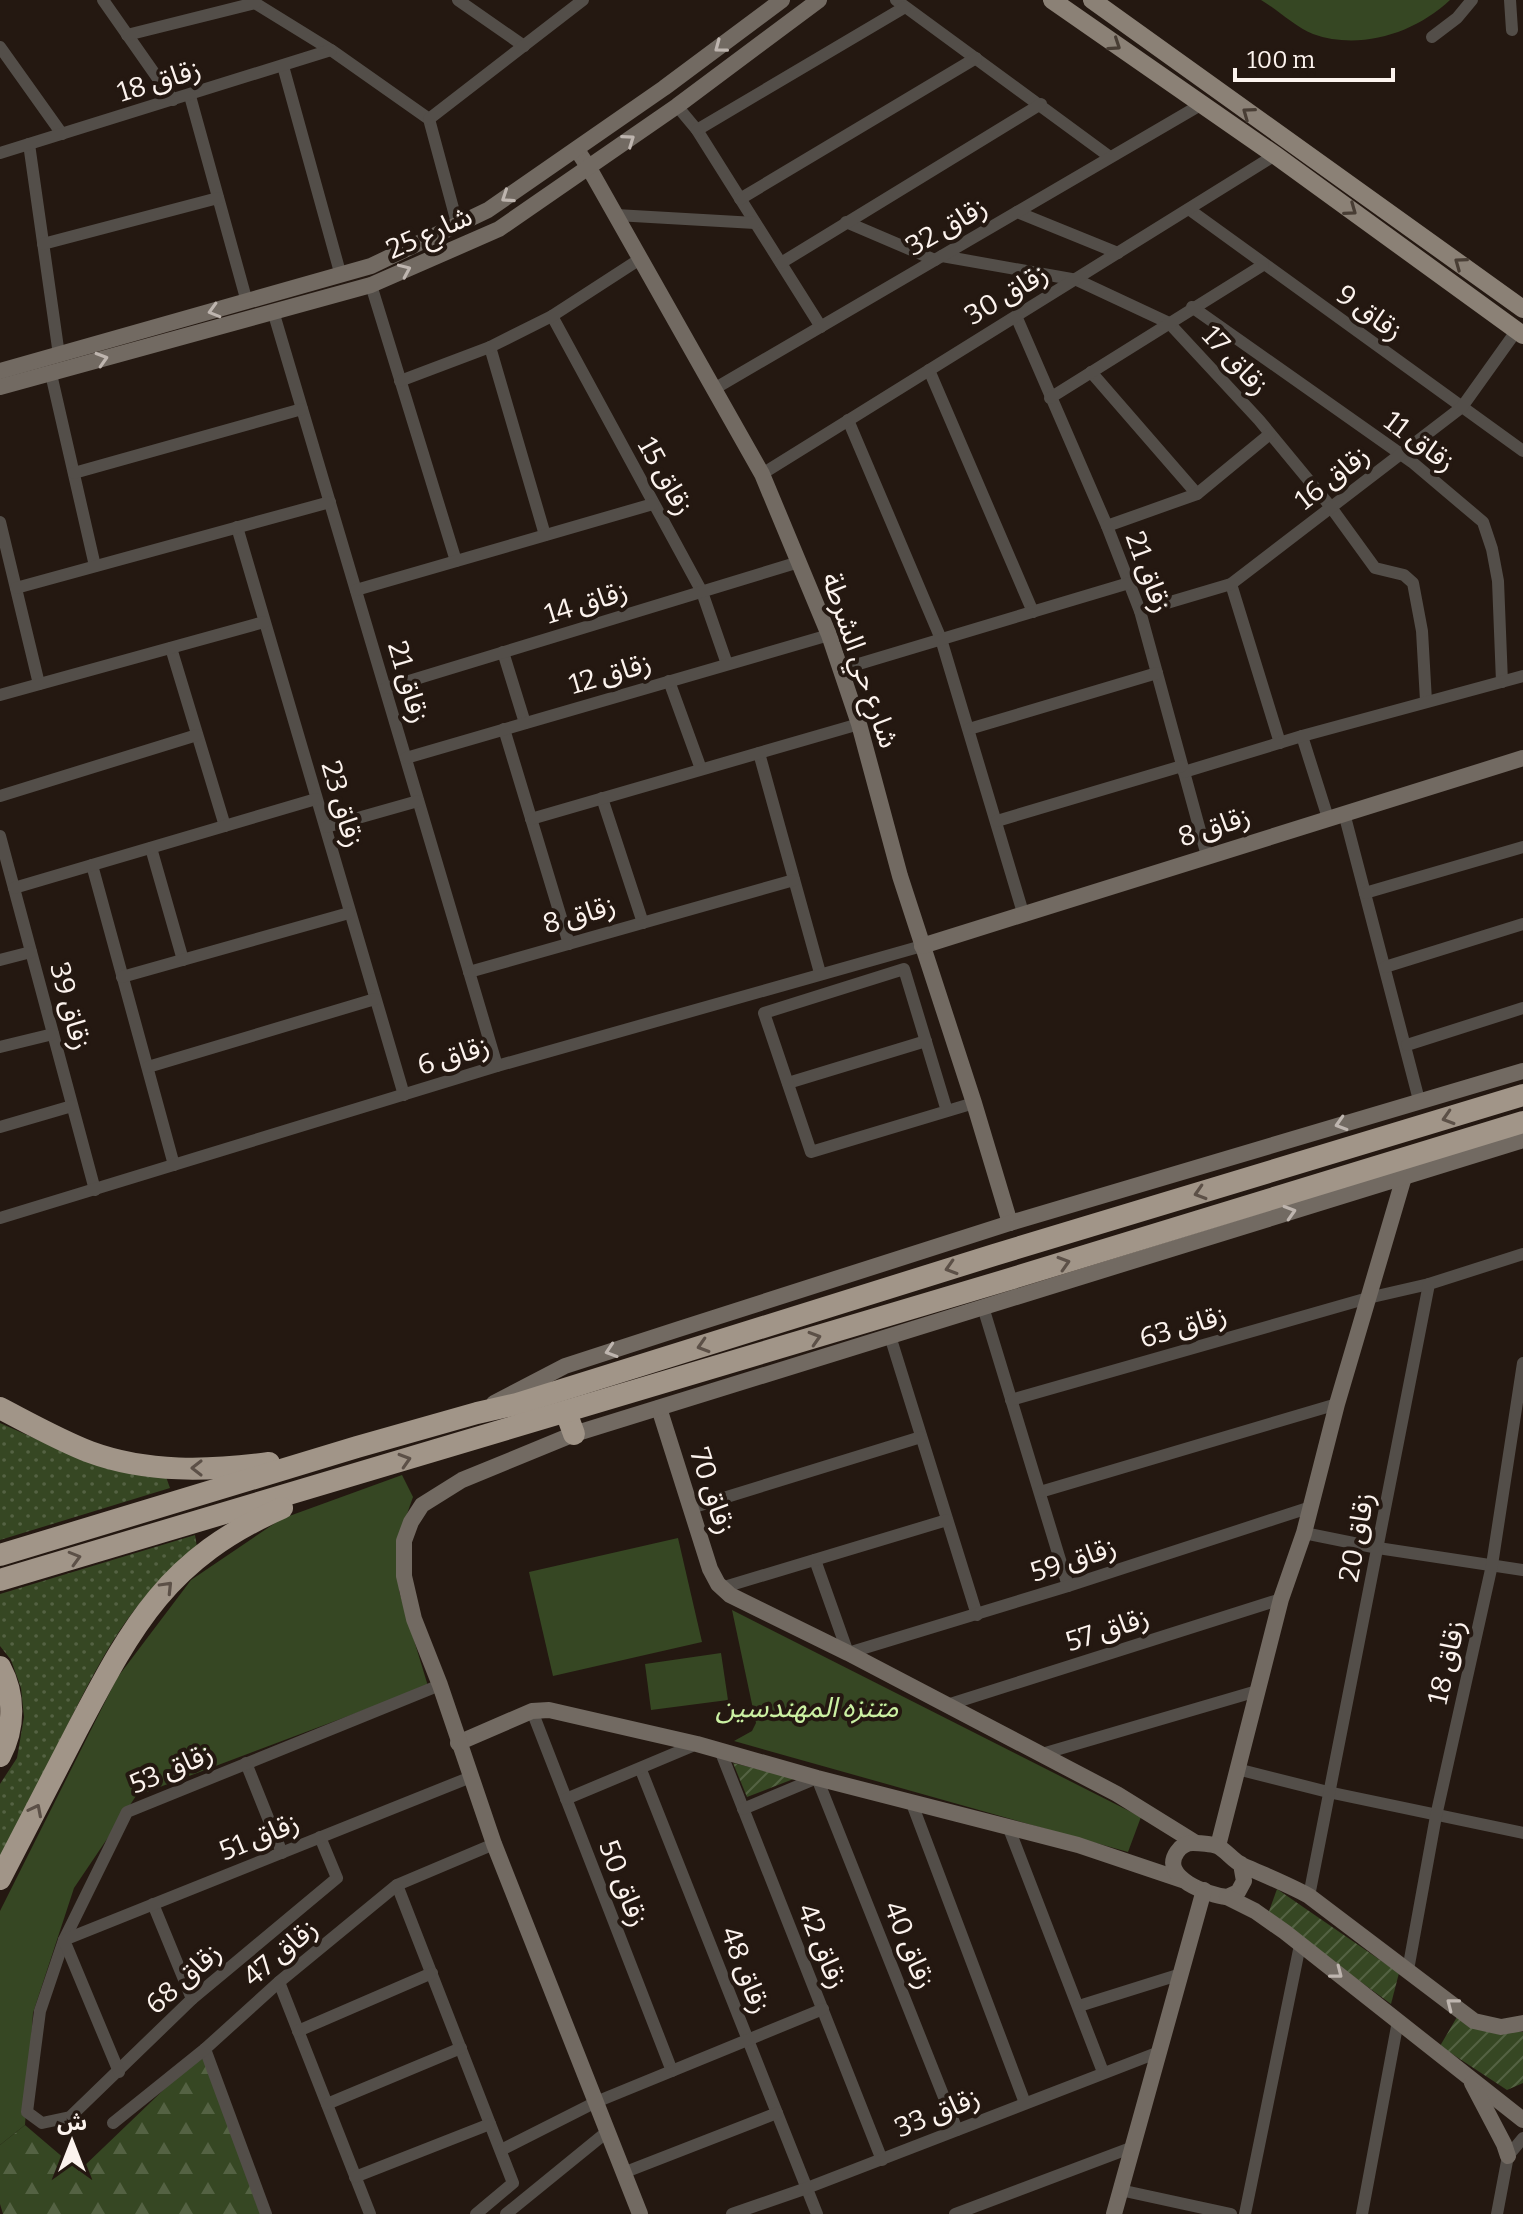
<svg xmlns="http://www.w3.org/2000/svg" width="1523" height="2214" viewBox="0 0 1523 2214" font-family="Bitter,'Noto Sans Arabic',serif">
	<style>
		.grass { fill: url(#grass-dots) }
		.forest { fill: url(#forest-firs) }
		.park { fill: #364723 }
		.garden { fill: url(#garden-furrows) }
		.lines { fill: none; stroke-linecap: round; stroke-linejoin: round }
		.street { stroke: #534e49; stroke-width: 12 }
		.secondary { stroke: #726a62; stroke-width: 16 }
		.primary { stroke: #8b8176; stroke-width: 18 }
		.highway { stroke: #a19588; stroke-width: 22 }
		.oneway { stroke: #483d34 }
		.oneway2 { stroke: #beb5af }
		.oneway3 { stroke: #5c5047 }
		.labels { text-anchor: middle; stroke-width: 8; stroke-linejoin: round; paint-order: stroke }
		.street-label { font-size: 28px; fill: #fcf3ee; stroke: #241811 }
		.park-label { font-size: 28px; font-style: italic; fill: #cbf1a3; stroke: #241811 }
	</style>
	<defs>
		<pattern id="grass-dots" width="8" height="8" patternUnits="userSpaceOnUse" patternTransform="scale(2)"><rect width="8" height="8" fill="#364723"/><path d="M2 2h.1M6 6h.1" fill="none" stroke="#546243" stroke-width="1.8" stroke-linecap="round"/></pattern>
		<pattern id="forest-firs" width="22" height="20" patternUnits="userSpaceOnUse" patternTransform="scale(2)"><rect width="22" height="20" fill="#364723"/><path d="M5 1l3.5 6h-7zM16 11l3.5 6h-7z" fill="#546243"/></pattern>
		<pattern id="garden-furrows" width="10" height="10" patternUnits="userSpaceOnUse" patternTransform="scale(2)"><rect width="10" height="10" fill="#364723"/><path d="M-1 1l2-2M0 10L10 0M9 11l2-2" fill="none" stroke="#546243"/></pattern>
	</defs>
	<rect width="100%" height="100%" fill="#241811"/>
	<!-- grass -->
	<g class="grass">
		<polygon points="0,1423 79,1458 165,1474 170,1488 0,1540"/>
		<path d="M 195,1535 L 197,1547 C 131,1598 103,1655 66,1728 C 44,1772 22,1815 0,1859 L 0,1784 L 17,1758 L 24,1717 L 21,1688 L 11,1660 L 0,1646 L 0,1594 Z"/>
	</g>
	<!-- forest -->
	<polygon class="forest" points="203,2052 265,2214 3,2214 0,2204 0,2145 25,2125 79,2171"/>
	<!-- park -->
	<g class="park">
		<path d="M 1261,0 L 1450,0 C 1415,33 1360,51 1313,34 C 1295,27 1278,10 1261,0 Z"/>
		<polygon points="402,1475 413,1497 401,1531 399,1591 428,1686 136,1796 74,1888 33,2013 25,2125 0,2145 0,1911 117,1678 191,1580 281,1519"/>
		<polygon points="678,1538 702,1642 553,1676 529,1572"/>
		<polygon points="732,1610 1141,1817 1128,1852 734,1741 752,1731 756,1723"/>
		<polygon points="721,1653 728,1700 651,1710 645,1664"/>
	</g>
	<!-- garden -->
	<g class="garden">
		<polygon points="733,1763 796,1778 747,1797"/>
		<polygon points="1277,1889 1399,1973 1391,2004 1268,1914"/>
		<polygon points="1457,2017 1475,2028 1523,2032 1523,2083 1507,2090 1440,2046"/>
	</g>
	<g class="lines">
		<!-- street -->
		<g class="street">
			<polyline points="103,0 173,100"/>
			<polyline points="250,0 331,50 429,119 457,223"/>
			<polyline points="458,0 524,46"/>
			<polyline points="896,0 1110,157"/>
			<polyline points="1510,0 1512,30"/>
			<polyline points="127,35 255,3"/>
			<polyline points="1432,37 1457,18 1472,0"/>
			<polyline points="0,47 62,134"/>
			<polyline points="283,66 341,276"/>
			<polyline points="190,96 247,302"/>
			<polyline points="677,106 697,130 821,327"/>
			<polyline points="429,119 583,0"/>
			<polyline points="697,130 905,7"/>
			<polyline points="29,144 59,355"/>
			<polyline points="0,153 331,50"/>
			<polyline points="740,199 976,58"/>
			<polyline points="1190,210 1523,451"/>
			<polyline points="1017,212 1118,253"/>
			<polyline points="616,215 755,223"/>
			<polyline points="846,222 935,260"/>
			<polyline points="43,244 218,198"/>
			<polyline points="942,256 1077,280 1169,323 1259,420 1330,506 1375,568 1404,575 1413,583 1422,631 1426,701"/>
			<polyline points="781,263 1041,104"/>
			<polyline points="371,285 456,561"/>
			<polyline points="1192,307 1412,462 1483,522 1492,549 1498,581 1502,682"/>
			<polyline points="273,311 497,1066"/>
			<polyline points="552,316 702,592 727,664"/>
			<polyline points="1016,316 1107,526 1140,611 1207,856"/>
			<polyline points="490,347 545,535"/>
			<polyline points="929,370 1033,612"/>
			<polyline points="1091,372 1197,494"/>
			<polyline points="51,374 95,566"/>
			<polyline points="400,381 490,347 552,316 640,259"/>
			<polyline points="714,389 1202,104"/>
			<polyline points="1050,398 1263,265"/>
			<polyline points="848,420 941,639 1024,916"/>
			<polyline points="74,473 302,409"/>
			<polyline points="762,474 1275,155"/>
			<polyline points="0,522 39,684"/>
			<polyline points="1107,526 1197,494 1270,434"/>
			<polyline points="237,527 404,1095"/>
			<polyline points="1231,584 1280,743"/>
			<polyline points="16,588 330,502"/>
			<polyline points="356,590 653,504"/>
			<polyline points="1140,611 1231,584 1462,407 1517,330"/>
			<polyline points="171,648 225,826"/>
			<polyline points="503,652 525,723"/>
			<polyline points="842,669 1129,583"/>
			<polyline points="669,681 701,769"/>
			<polyline points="386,688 799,562"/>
			<polyline points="0,695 264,622"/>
			<polyline points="504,729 569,944"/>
			<polyline points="969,729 1157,673"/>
			<polyline points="1302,736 1328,818"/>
			<polyline points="759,753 820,973"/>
			<polyline points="406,758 829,635"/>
			<polyline points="1184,772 1302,736 1523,676"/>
			<polyline points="0,796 197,735"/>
			<polyline points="602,798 643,923"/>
			<polyline points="1344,813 1419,1100"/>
			<polyline points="531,819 859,724"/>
			<polyline points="997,821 1182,766"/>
			<polyline points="326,827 418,801"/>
			<polyline points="0,836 95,1190"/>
			<polyline points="151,848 183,960"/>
			<polyline points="92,865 174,1165"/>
			<polyline points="14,888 316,799"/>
			<polyline points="1365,893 1523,847"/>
			<polyline points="0,960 31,952"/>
			<polyline points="1385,967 1523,924"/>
			<polyline points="469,972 794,880"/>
			<polyline points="122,977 349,913"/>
			<polyline points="1407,1045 1523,1008"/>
			<polyline points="0,1047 53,1034"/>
			<polyline points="148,1067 375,999"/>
			<polyline points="788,1083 926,1041"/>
			<polyline points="947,1111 904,969 764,1013 811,1152 974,1103"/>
			<polyline points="0,1127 72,1106"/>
			<polyline points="0,1218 497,1066 922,946"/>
			<polyline points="983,1307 1068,1586"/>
			<polyline points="890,1336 977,1615"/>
			<polyline points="1011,1400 1368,1298 1429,1284"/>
			<polyline points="1040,1492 1337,1404"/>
			<polyline points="691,1508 921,1437"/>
			<polyline points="1304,1533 1378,1548 1523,1570"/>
			<polyline points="815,1560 848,1653 1068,1586 1311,1507"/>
			<polyline points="721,1588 947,1520"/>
			<polyline points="947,1705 1281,1599"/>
			<polyline points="532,1711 672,2071"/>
			<polyline points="720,1750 882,2160"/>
			<polyline points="1042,1754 1257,1691"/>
			<polyline points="246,1763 282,1853"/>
			<polyline points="1237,1769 1328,1792 1523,1833"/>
			<polyline points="641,1770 817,2214"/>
			<polyline points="566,1799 697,1744"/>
			<polyline points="911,1801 1025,2103"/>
			<polyline points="743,1809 817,1778 957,2130"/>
			<polyline points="1008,1826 1103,2072"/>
			<polyline points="320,1837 337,1878 192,1999 70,2117 42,2123 27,2112 40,2011 64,1940 127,1812 440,1685"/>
			<polyline points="397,1885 513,2183 476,2214"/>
			<polyline points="1309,1896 1429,1284 1523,1254"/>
			<polyline points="153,1904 192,1999"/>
			<polyline points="1408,1970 1436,1816 1492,1565 1523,1363"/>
			<polyline points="279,1982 370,2214"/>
			<polyline points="1079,2006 1181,1974"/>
			<polyline points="298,2031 432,1973"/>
			<polyline points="205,2049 266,2214"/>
			<polyline points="119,2072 64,1940 471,1777"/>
			<polyline points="327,2104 461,2048"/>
			<polyline points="113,2123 205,2049 279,1982 397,1885 494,1844"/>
			<polyline points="501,2150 596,2102 823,2009"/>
			<polyline points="623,2173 777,2113"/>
			<polyline points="355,2177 490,2124"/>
			<polyline points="1120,2190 1231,2214"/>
			<polyline points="506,2214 608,2131"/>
			<polyline points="732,2214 807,2188 1159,2052"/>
			<polyline points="955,2214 1133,2147"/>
			<polyline points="1245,2214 1300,1945"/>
			<polyline points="1362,2214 1398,2021"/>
			<polyline points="1497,2214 1508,2156 1523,2138"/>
		</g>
		<!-- secondary -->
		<g class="secondary">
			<polyline points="577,150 589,168 762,474 829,635 859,724 900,876 974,1103 1010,1223"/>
			<polyline points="0,371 371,266 488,210 664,88 782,0"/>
			<polyline points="0,387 371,285 499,229 677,106 819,0"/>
			<polyline points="922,946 1523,758"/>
			<polyline points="494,1403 565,1366 679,1329 1010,1223 1523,1071"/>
			<polyline points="659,1408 710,1569 718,1584 730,1595 848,1653 1117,1794 1196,1843"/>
			<polyline points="458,1743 532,1711 549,1710 697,1744 817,1778 1078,1845 1182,1880"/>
			<polyline points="1218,1846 1281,1599 1304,1533 1337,1404 1404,1177"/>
			<path d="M 1241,1864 L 1244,1881 L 1238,1892 L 1227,1897 C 1209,1895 1159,1878 1177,1852 C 1181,1846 1187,1843 1193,1843 C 1199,1843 1212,1844 1217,1846 C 1226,1850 1232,1860 1242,1865 C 1264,1875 1287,1884 1309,1896 L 1474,2021 L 1501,2027 L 1523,2023"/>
			<polyline points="1227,1897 1255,1911 1285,1932 1523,2120"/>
			<polyline points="1472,2083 1504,2144 1508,2156"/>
			<polyline points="640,2214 494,1844 440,1685 414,1619 404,1576 404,1541 411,1522 422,1505 462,1480 574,1434 1523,1140"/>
			<polyline points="1114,2214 1204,1890"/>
		</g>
		<!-- primary -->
		<g class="primary">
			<polyline points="1052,0 1275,155 1523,335"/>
			<polyline points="1092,0 1523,309"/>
		</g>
		<!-- highway -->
		<g class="highway">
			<path d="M 0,1408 C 29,1423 59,1440 90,1452 C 147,1473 209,1471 269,1463"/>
			<polyline points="566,1412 574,1434"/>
			<polyline points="0,1555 357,1447 477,1413 517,1404 994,1255 1523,1095"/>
			<polyline points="0,1580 1003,1281 1523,1122"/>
			<path d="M 0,1667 C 15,1695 15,1727 0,1756"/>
			<path d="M 0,1879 C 25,1830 51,1781 76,1732 C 132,1626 166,1559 282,1508"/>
		</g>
	</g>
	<!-- one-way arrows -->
	<defs><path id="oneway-chevron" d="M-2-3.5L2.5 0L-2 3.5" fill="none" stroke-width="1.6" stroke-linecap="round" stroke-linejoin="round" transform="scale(2)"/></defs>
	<g class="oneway">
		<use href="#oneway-chevron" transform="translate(1115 45) rotate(34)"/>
		<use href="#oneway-chevron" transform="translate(1248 113) rotate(-144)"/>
		<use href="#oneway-chevron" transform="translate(1351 210) rotate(36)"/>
		<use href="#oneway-chevron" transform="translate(1460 263) rotate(-144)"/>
	</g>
	<g class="oneway2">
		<use href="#oneway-chevron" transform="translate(720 47) rotate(143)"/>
		<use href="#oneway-chevron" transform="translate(629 140) rotate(-35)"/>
		<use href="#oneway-chevron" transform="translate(507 197) rotate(146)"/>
		<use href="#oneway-chevron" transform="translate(405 270) rotate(-24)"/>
		<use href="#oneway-chevron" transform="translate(214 311) rotate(164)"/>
		<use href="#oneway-chevron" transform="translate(102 359) rotate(-17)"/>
		<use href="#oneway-chevron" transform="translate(1341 1124) rotate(163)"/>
		<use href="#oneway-chevron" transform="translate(1290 1212) rotate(-17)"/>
		<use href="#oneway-chevron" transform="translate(611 1351) rotate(162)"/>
		<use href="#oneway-chevron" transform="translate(1337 1973) rotate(38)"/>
		<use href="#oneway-chevron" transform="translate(1452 2004) rotate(-142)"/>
	</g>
	<g class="oneway3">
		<use href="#oneway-chevron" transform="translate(1448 1118) rotate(163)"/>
		<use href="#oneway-chevron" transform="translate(1200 1193) rotate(163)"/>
		<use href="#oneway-chevron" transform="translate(1064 1263) rotate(-17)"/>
		<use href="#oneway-chevron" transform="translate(951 1268) rotate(163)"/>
		<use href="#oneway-chevron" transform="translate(815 1338) rotate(-17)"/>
		<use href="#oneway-chevron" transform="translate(703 1346) rotate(163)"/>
		<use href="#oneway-chevron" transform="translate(405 1460) rotate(-17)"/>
		<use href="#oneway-chevron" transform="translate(197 1468) rotate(180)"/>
		<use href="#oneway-chevron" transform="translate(75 1558) rotate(-16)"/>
		<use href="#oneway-chevron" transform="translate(167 1587) rotate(-46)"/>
		<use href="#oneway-chevron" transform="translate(36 1810) rotate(-63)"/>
	</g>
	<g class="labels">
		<!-- street labels -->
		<g class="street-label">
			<text transform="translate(159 80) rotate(-17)" y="10">زقاق 18</text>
			<text transform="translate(946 226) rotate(-30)" y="10">زقاق 32</text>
			<text transform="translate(429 232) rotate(-24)" y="10">شارع 25</text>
			<text transform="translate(1006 294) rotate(-31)" y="10">زقاق 30</text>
			<text transform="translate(1370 312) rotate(36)" y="10">زقاق 9</text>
			<text transform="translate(1236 360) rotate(47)" y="10">زقاق 17</text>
			<text transform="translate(1420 441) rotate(37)" y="10">زقاق 11</text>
			<text transform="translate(666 476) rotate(61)" y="10">زقاق 15</text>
			<text transform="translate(1332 477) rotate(-38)" y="10">زقاق 16</text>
			<text transform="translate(1149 572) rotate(70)" y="10">زقاق 21</text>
			<text transform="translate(586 602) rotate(-17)" y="10">زقاق 14</text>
			<text transform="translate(861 660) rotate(71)" y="10">شارع حي الشرطة</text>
			<text transform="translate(610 673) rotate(-16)" y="10">زقاق 12</text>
			<text transform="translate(409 682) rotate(74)" y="10">زقاق 21</text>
			<text transform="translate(343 804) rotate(74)" y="10">زقاق 23</text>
			<text transform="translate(1214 826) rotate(-18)" y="10">زقاق 8</text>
			<text transform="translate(579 914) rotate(-16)" y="10">زقاق 8</text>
			<text transform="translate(71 1006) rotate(75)" y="10">زقاق 39</text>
			<text transform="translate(453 1055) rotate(-17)" y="10">زقاق 6</text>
			<text transform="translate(1183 1326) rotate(-16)" y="10">زقاق 63</text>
			<text transform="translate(713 1491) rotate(72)" y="10">زقاق 70</text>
			<text transform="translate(1356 1537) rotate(-79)" y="10">زقاق 20</text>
			<text transform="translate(1073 1559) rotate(-18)" y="10">زقاق 59</text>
			<text transform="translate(1107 1629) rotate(-18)" y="10">زقاق 57</text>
			<text transform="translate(1446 1662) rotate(-77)" y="10">زقاق 18</text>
			<text transform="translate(171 1768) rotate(-23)" y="10">زقاق 53</text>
			<text transform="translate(259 1836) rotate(-22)" y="10">زقاق 51</text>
			<text transform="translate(624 1883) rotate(69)" y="10">زقاق 50</text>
			<text transform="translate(910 1945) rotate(68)" y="10">زقاق 40</text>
			<text transform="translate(823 1946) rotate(68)" y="10">زقاق 42</text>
			<text transform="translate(280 1952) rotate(-40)" y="10">زقاق 47</text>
			<text transform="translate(746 1970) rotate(69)" y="10">زقاق 48</text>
			<text transform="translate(183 1978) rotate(-42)" y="10">زقاق 68</text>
			<text transform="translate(937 2112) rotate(-22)" y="10">زقاق 33</text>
		</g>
		<!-- park labels -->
		<g class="park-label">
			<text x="807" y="1717">متنزه المهندسين</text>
		</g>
	</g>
	<!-- north arrow -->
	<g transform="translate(72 2142)" stroke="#241811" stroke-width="6" paint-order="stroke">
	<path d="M0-6L14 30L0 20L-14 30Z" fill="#fcf3ee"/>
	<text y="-12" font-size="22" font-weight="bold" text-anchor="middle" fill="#fcf3ee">ش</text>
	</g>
	<!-- scale -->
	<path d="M1235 68v12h158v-12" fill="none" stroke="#fcf3ee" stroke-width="4"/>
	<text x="1247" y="68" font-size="24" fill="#fcf3ee" stroke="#241811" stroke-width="6" paint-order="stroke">100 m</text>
</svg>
